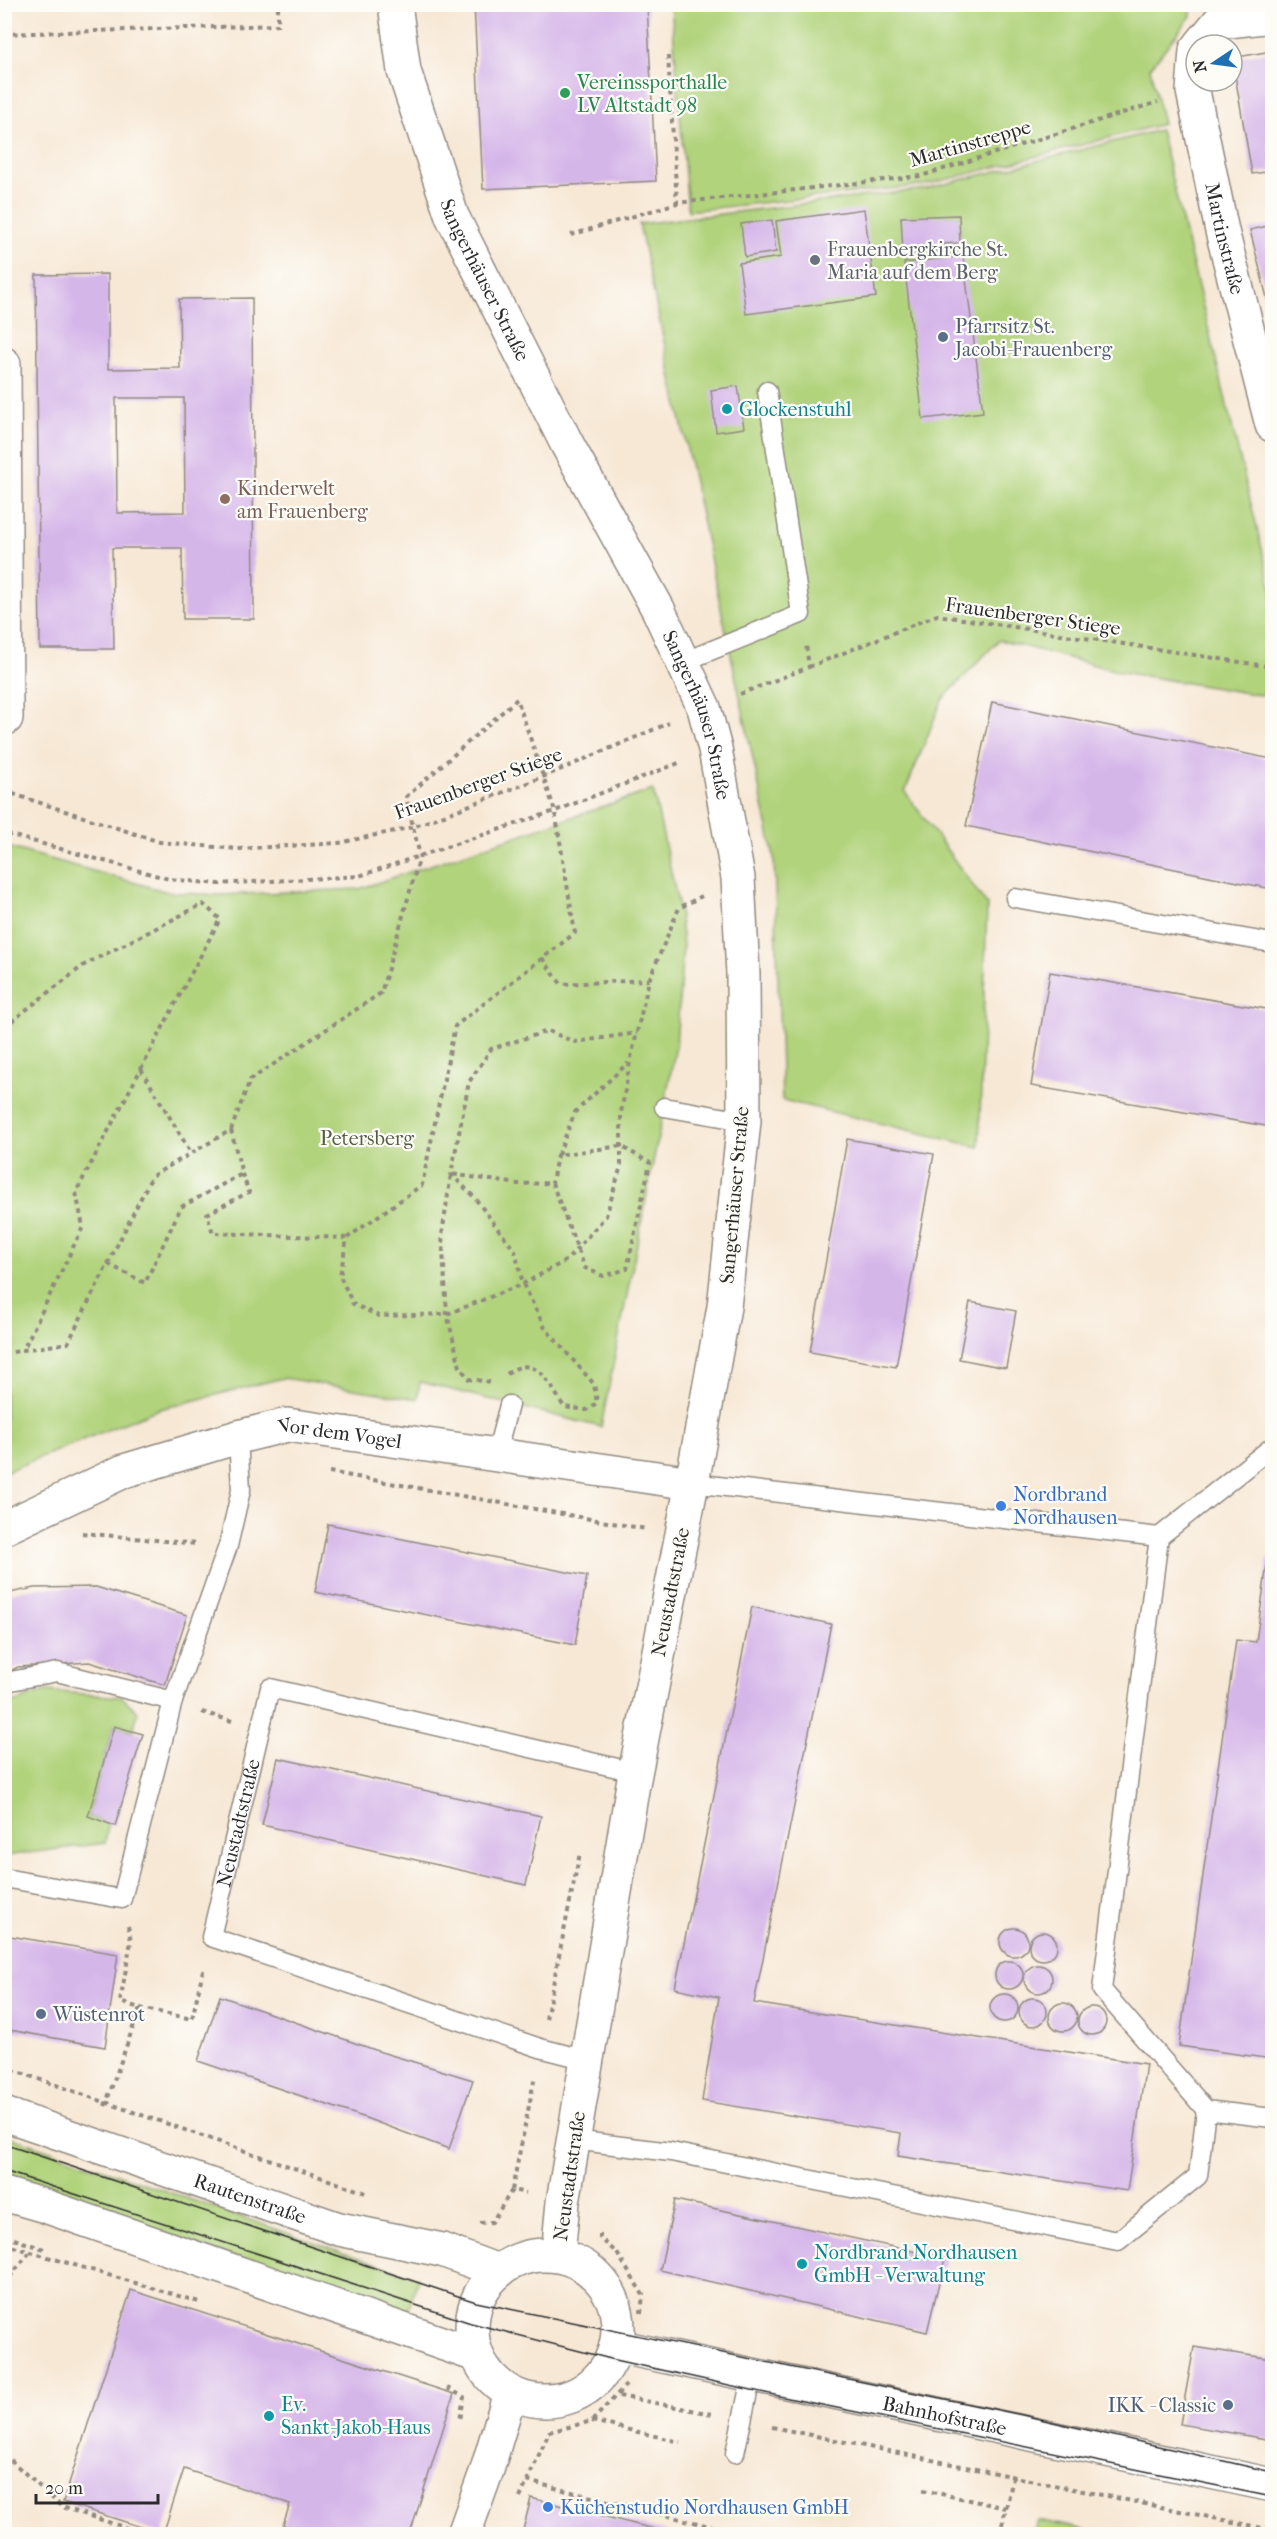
<svg xmlns="http://www.w3.org/2000/svg" width="1277" height="2539" viewBox="0 0 1277 2539" font-family="'IM FELL French Canon',serif">
	<style>
		.green { fill: #b1d37c; stroke: #6e7f54; stroke-width: 1.5 }
		.building { fill: #d5b6e9; fill-rule: evenodd }
		.lines { fill: none; stroke-linecap: round; stroke-linejoin: round }
		.service-casing { stroke: #918a80; stroke-width: 21 }
		.minor-casing { stroke: #918a80; stroke-width: 36 }
		.path { stroke: #918a80; stroke-width: 4; stroke-dasharray: 4.5 4.5; stroke-linecap: butt }
		.service { stroke: #fff; stroke-width: 18 }
		.minor { stroke: #fff; stroke-width: 33 }
		.tram { stroke: #2b2b2b; stroke-width: 1.5 }
		.leisure-dot { fill: #2e9e5b; stroke: #fdfcf7; stroke-width: 2 }
		.worship-dot { fill: #6b7280; stroke: #fdfcf7; stroke-width: 2 }
		.service-dot { fill: #5c6f8a; stroke: #fdfcf7; stroke-width: 2 }
		.culture-dot { fill: #0f9aa8; stroke: #fdfcf7; stroke-width: 2 }
		.education-dot { fill: #8d6e63; stroke: #fdfcf7; stroke-width: 2 }
		.shop-dot { fill: #3f7fe0; stroke: #fdfcf7; stroke-width: 2 }
		.labels { text-anchor: middle; stroke-width: 4.5; stroke-linejoin: round; paint-order: stroke }
		.leisure-label { font-size: 20px; fill: #27864d; stroke: #fdfcf7; text-anchor: start }
		.street-label { font-size: 20px; fill: #2b2b2b; stroke: #fdfcf7 }
		.worship-label { font-size: 20px; fill: #5b616d; stroke: #fdfcf7; text-anchor: start }
		.service-label { font-size: 20px; fill: #4e5e75; stroke: #fdfcf7; text-anchor: start }
		.culture-label { font-size: 20px; fill: #0d838f; stroke: #fdfcf7; text-anchor: start }
		.education-label { font-size: 20px; fill: #785e54; stroke: #fdfcf7; text-anchor: start }
		.park-label { font-size: 20px; fill: #535d43; stroke: #fdfcf7 }
		.shop-label { font-size: 20px; fill: #366cbe; stroke: #fdfcf7; text-anchor: start }
	</style>
	<rect width="100%" height="100%" fill="#fdfcf7"/>
	<filter id="ink" filterUnits="userSpaceOnUse"><feTurbulence type="fractalNoise" baseFrequency=".0167" numOctaves="2"/><feDisplacementMap in="SourceGraphic" scale="12" xChannelSelector="R" yChannelSelector="G"/><feConvolveMatrix kernelMatrix="1 2 1 2 8 2 1 2 1" color-interpolation-filters="sRGB"/></filter>
	<filter id="wash" filterUnits="userSpaceOnUse"><feTurbulence type="fractalNoise" baseFrequency=".008" numOctaves="4" result="noise"/><feDisplacementMap in="SourceGraphic" scale="24" xChannelSelector="R" yChannelSelector="G"/><feGaussianBlur stdDeviation="1.35" result="paint"/><feColorMatrix in="noise" values="0 0 0 0 0 0 0 0 0 0 0 0 0 0 0 0 0 1.4 0 .05"/><feComposite in="paint" operator="in"/></filter>
	<g filter="url(#wash)">
		<rect width="100%" height="100%" fill="#f7e8d5"/>
		<!-- green -->
		<g class="green">
			<polygon points="1191,4 1191,16 1150,68 1163,124 925,185 688,211 671,5"/>
			<polygon points="1160,130 1272,590 1272,697 1121,672 999,640 942,700 905,792 987,905 979,1147 782,1100 774,857 639,224 925,189"/>
			<polygon points="653,790 679,908 683,945 676,1046 601,1427 420,1382 417,1399 283,1378 156,1410 5,1472 4,846 168,892 219,895 359,889"/>
			<polygon points="46,1691 122,1697 138,1712 133,1731 114,1726 88,1816 108,1823 105,1843 5,1856 5,1706"/>
			<polygon points="4,2135 418,2278 408,2311 5,2187"/>
			<polygon points="1037,2520 1104,2534 1033,2534"/>
		</g>
		<g id="blocks">
			<!-- building -->
			<g class="building">
				<polygon points="474,4 647,4 656,181 483,189"/>
				<polygon points="1272,51 1272,171 1252,174 1232,58"/>
				<polygon points="864,209 876,297 746,314 739,263 781,257 776,221"/>
				<polygon points="959,215 960,243 943,244 943,250 903,252 901,217"/>
				<polygon points="772,220 776,252 745,257 741,224"/>
				<polygon points="1272,225 1272,318 1250,230"/>
				<polygon points="963,256 983,412 923,419 904,263"/>
				<path d="M 108,274 L 108,369 L 180,368 L 179,299 L 252,298 L 254,619 L 183,619 L 182,548 L 112,548 L 114,649 L 40,649 L 36,275 ZM 116,398 L 184,398 L 185,512 L 117,513 Z"/>
				<polygon points="738,386 744,428 716,432 711,390"/>
				<polygon points="992,702 1272,759 1272,889 966,826"/>
				<polygon points="1050,972 1272,1010 1272,1127 1031,1086"/>
				<polygon points="847,1139 934,1154 896,1367 810,1352"/>
				<polygon points="970,1302 1016,1311 1006,1368 959,1359"/>
				<polygon points="328,1524 587,1576 575,1645 315,1592"/>
				<polygon points="1268,1557 1272,1558 1272,2059 1179,2046 1236,1640 1256,1642"/>
				<polygon points="96,1587 187,1615 165,1685 89,1662 18,1667 4,1674 4,1594 34,1588"/>
				<polygon points="752,1607 831,1624 754,2003 1146,2064 1127,2191 898,2156 901,2133 702,2101 719,1997 675,1988"/>
				<polygon points="114,1726 143,1734 115,1826 88,1816"/>
				<polygon points="278,1758 541,1816 526,1885 262,1825"/>
				<circle cx="1014" cy="1942" r="14"/>
				<circle cx="1043" cy="1946" r="14"/>
				<polygon points="4,1935 118,1954 105,2047 4,2029"/>
				<circle cx="1009" cy="1975" r="14"/>
				<circle cx="1038" cy="1979" r="14"/>
				<circle cx="1004" cy="2008" r="14"/>
				<polygon points="220,1996 381,2052 473,2080 449,2149 360,2116 198,2061"/>
				<circle cx="1033" cy="2012" r="14"/>
				<circle cx="1063" cy="2017" r="14"/>
				<circle cx="1092" cy="2021" r="14"/>
				<polygon points="675,2200 945,2258 927,2332 660,2270"/>
				<polygon points="131,2290 454,2394 410,2534 381,2532 380,2534 313,2534 283,2525 290,2504 184,2469 163,2534 63,2502"/>
				<polygon points="1194,2347 1272,2359 1272,2440 1180,2424"/>
				<polygon points="531,2498 674,2534 522,2534"/>
			</g>
		</g>
	</g>
	<g filter="url(#ink)">
		<use href="#blocks" fill-opacity="0" stroke="#918a80" stroke-width="1.5"/>
		<g class="lines">
			<defs>
				<g id="service">
					<polyline points="683,662 801,614 767,391"/>
					<polyline points="1015,898 1272,943"/>
					<polyline points="664,1107 744,1121"/>
					<polyline points="496,1454 509,1405"/>
					<polyline points="692,1483 1159,1537"/>
					<polyline points="4,1685 11,1681 57,1672 173,1701"/>
					<polyline points="4,1878 122,1899 173,1701 228,1546 241,1490 238,1437"/>
					<path id="s1" d="M 587,2060 L 540,2048 L 211,1937 L 270,1688 L 635,1772"/>
					<polyline points="1206,2110 1272,2118"/>
					<polyline points="573,2140 671,2152 1118,2241 1198,2176 1206,2110 1102,1990 1159,1537 1272,1447"/>
					<polyline points="735,2453 752,2374"/>
				</g>
				<g id="minor">
					<path id="s2" d="M 395,4 L 404,71 L 452,216 L 567,444 L 658,609 L 704,708 L 715,749 L 738,878 L 743,974 L 744,1121 L 724,1307 L 692,1483 L 633,1784 L 563,2202 L 558,2255"/>
					<polyline points="1200,45 1219,22 1272,16"/>
					<path id="s3" d="M 1196,50 L 1193,91 L 1222,231 L 1272,425"/>
					<polyline points="4,364 6,718"/>
					<path id="s4" d="M 4,1528 L 124,1471 L 238,1437 L 287,1425 L 692,1483"/>
					<path id="s5" d="M 4,2114 L 339,2229 L 442,2250 L 498,2271"/>
					<polyline points="4,2194 45,2206 476,2355"/>
					<circle cx="545" cy="2328" r="73"/>
					<path id="s6" d="M 616,2346 L 1272,2485"/>
					<polyline points="464,2534 487,2470 510,2393"/>
				</g>
			</defs>
			<!-- service casing -->
			<use href="#service" class="service-casing"/>
			<!-- minor casing -->
			<use href="#minor" class="minor-casing"/>
			<!-- path -->
			<g class="path">
				<polyline points="4,34 278,25 278,4"/>
				<polyline points="668,56 677,203"/>
				<polyline points="571,235 677,203 921,176 1158,102"/>
				<polyline points="809,667 937,615 1272,667"/>
				<polyline points="740,694 809,667 806,645"/>
				<polyline points="4,791 160,842 237,849 339,843 413,827 543,777 669,723"/>
				<polyline points="7,834 169,879 219,884 359,876 555,811 679,763"/>
				<polyline points="542,958 561,984 649,980"/>
				<polyline points="4,990 7,755"/>
				<polyline points="4,1027 84,965 203,904 220,919 76,1192 83,1227 23,1350 68,1343 152,1176 231,1130 250,1080 381,993 420,856 406,797 517,699 555,811 575,933 455,1026 422,1185 347,1238 340,1276 353,1304 379,1316 447,1314 523,1284 567,1260 606,1216 621,1166 621,1113 630,1062 649,980 679,908 702,896"/>
				<polyline points="141,1069 191,1153"/>
				<polyline points="231,1130 242,1174 249,1192 207,1214 213,1233 347,1238"/>
				<polyline points="558,1155 575,1112 628,1063"/>
				<polyline points="108,1264 145,1283 181,1207 242,1174"/>
				<polyline points="4,1354 23,1350"/>
				<path d="M 507,1374 C 536,1351 550,1385 564,1407 L 587,1410 L 597,1403 L 594,1384 L 545,1328 L 523,1284 L 515,1251 L 474,1197 L 451,1174 L 469,1082 L 491,1049 L 548,1031 L 575,1042 L 637,1033"/>
				<polyline points="490,1382 469,1379 460,1367 447,1314 442,1235 451,1174 518,1184 552,1183 585,1268 603,1276 627,1269 650,1163 621,1146 557,1155 552,1183"/>
				<polyline points="329,1472 646,1529"/>
				<polyline points="82,1533 197,1544"/>
				<polyline points="202,1712 232,1721"/>
				<polyline points="140,2008 192,2019 204,1966"/>
				<polyline points="546,2019 580,1853"/>
				<polyline points="4,2067 366,2193"/>
				<polyline points="105,2106 140,2008 120,2002 131,1941 128,1926"/>
				<polyline points="512,2190 535,2076"/>
				<polyline points="480,2223 492,2222 512,2190 526,2193"/>
				<polyline points="600,2234 600,2238 617,2253 643,2295 641,2313"/>
				<polyline points="14,2239 44,2249"/>
				<polyline points="4,2244 199,2302"/>
				<polyline points="4,2284 30,2252"/>
				<polyline points="595,2382 606,2384"/>
				<polyline points="447,2388 464,2397 460,2420"/>
				<polyline points="619,2396 712,2414"/>
				<polyline points="592,2421 680,2442"/>
				<polyline points="772,2427 1272,2530"/>
				<polyline points="4,2454 62,2507 145,2534"/>
				<polyline points="527,2481 742,2534"/>
				<polyline points="923,2490 1006,2508"/>
				<polyline points="520,2498 549,2432 592,2421 626,2385"/>
				<polyline points="170,2534 181,2532"/>
				<polyline points="1000,2534 1014,2474"/>
			</g>
			<!-- service -->
			<use href="#service" class="service"/>
			<!-- minor -->
			<use href="#minor" class="minor"/>
			<!-- tram -->
			<g class="tram">
				<polyline points="4,2144 476,2302 1022,2415 1272,2472"/>
				<polyline points="4,2171 471,2323 611,2359 793,2399 1272,2497"/>
			</g>
		</g>
	</g>
	<!-- markers -->
	<circle class="leisure-dot" cx="565" cy="93" r="6"/>
	<circle class="worship-dot" cx="815" cy="260" r="6"/>
	<g class="service-dot">
		<circle cx="943" cy="337" r="6"/>
		<circle cx="41" cy="2014" r="6"/>
		<circle cx="1228" cy="2405" r="6"/>
	</g>
	<g class="culture-dot">
		<circle cx="727" cy="409" r="6"/>
		<circle cx="802" cy="2264" r="6"/>
		<circle cx="269" cy="2416" r="6"/>
	</g>
	<circle class="education-dot" cx="225" cy="499" r="6"/>
	<g class="shop-dot">
		<circle cx="1001" cy="1506" r="6"/>
		<circle cx="548" cy="2507" r="6"/>
	</g>
	<g class="labels">
		<!-- leisure labels -->
		<g class="leisure-label">
			<text x="577" y="89">Vereinssporthalle<tspan x="577" dy="23">LV Altstadt 98</tspan></text>
		</g>
		<!-- street labels -->
		<g class="street-label">
			<text transform="translate(970 143) rotate(-16)" y="7">Martinstreppe</text>
			<text dy="7" stroke="none"><textPath href="#s3" startOffset="192">Martinstraße</textPath></text>
			<text dy="7" stroke="none"><textPath href="#s2" startOffset="292">Sangerhäuser Straße</textPath></text>
			<text transform="translate(1033 616) rotate(8)" y="7">Frauenberger Stiege</text>
			<text dy="7" stroke="none"><textPath href="#s2" startOffset="778">Sangerhäuser Straße</textPath></text>
			<text transform="translate(478 783) rotate(-20)" y="7">Frauenberger Stiege</text>
			<text transform="translate(734 1195) rotate(-85)" y="7">Sangerhäuser Straße</text>
			<text dy="7" stroke="none"><textPath href="#s4" startOffset="356">Vor dem Vogel</textPath></text>
			<text transform="translate(670 1592) rotate(-79)" y="7">Neustadtstraße</text>
			<text dy="7" stroke="none"><textPath href="#s1" startOffset="513">Neustadtstraße</textPath></text>
			<text transform="translate(569 2176) rotate(-82)" y="7">Neustadtstraße</text>
			<text dy="7" stroke="none"><textPath href="#s5" startOffset="260">Rautenstraße</textPath></text>
			<text dy="7" stroke="none"><textPath href="#s6" startOffset="336">Bahnhofstraße</textPath></text>
		</g>
		<!-- worship labels -->
		<g class="worship-label">
			<text x="827" y="256">Frauenbergkirche St.<tspan x="827" dy="23">Maria auf dem Berg</tspan></text>
		</g>
		<!-- service labels -->
		<g class="service-label">
			<text x="955" y="333">Pfarrsitz St.<tspan x="955" dy="23">Jacobi-Frauenberg</tspan></text>
			<text x="53" y="2021">Wüstenrot</text>
			<text x="1216" y="2412" text-anchor="end">IKK - Classic</text>
		</g>
		<!-- culture labels -->
		<g class="culture-label">
			<text x="739" y="416">Glockenstuhl</text>
			<text x="814" y="2259">Nordbrand Nordhausen<tspan x="814" dy="23">GmbH - Verwaltung</tspan></text>
			<text x="281" y="2411">Ev.<tspan x="281" dy="23">Sankt-Jakob-Haus</tspan></text>
		</g>
		<!-- education labels -->
		<g class="education-label">
			<text x="237" y="495">Kinderwelt<tspan x="237" dy="23">am Frauenberg</tspan></text>
		</g>
		<!-- park labels -->
		<g class="park-label">
			<text x="367" y="1145">Petersberg</text>
		</g>
		<!-- shop labels -->
		<g class="shop-label">
			<text x="1013" y="1501">Nordbrand<tspan x="1013" dy="23">Nordhausen</tspan></text>
			<text x="560" y="2514">Küchenstudio Nordhausen GmbH</text>
		</g>
	</g>
	<!-- margin -->
	<rect width="1277" height="2539" fill="none" stroke="#fdfcf7" stroke-width="24"/>
	<!-- north arrow -->
	<g transform="translate(1214 63) rotate(257)"><circle r="28" fill="#fdfcf7" stroke="#a9a8a5" stroke-width="1.5"/>
	<path d="M0-4.5L10 22L0 15L-10 22Z" fill="#1f6fb2"/>
	<text y="-9" font-size="16" font-weight="bold" text-anchor="middle" fill="#2b2b2b">N</text>
	</g>
	<!-- scale -->
	<path d="M36 2494v9h122v-9" fill="none" stroke="#2b2b2b" stroke-width="3"/>
	<text x="45" y="2494" font-size="18" fill="#2b2b2b" stroke="#fdfcf7" stroke-width="4.5" paint-order="stroke">20 m</text>
</svg>
